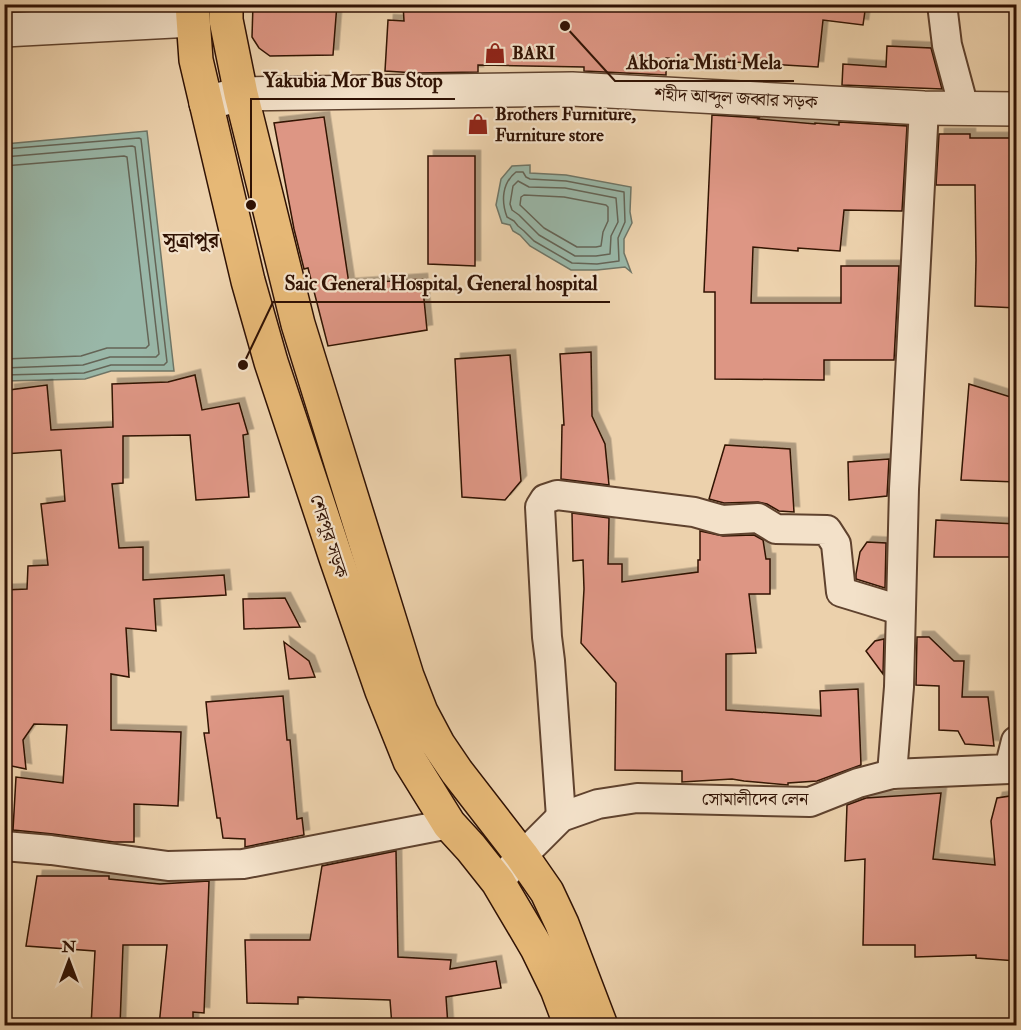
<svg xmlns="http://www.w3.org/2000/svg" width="1021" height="1030" viewBox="0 0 1021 1030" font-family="'IM FELL Double Pica','Noto Serif Bengali',serif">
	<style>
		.water { fill: #99b7a8; stroke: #6f7566; stroke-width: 1.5 }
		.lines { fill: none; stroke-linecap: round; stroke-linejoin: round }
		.shore { stroke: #646456; stroke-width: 1.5 }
		.building { fill: #dd9684; stroke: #301204; stroke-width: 1.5; filter: url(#shadow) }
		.minor-casing { stroke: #5f422e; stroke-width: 32 }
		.tertiary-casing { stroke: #5f422e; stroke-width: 36 }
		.trunk-casing { stroke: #301204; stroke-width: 36 }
		.minor { stroke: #f3e1c9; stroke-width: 28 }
		.tertiary { stroke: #f3e1c9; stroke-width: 33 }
		.trunk { stroke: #e6b876; stroke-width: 33 }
		.labels { text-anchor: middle; stroke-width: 4.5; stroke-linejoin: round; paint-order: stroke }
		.poi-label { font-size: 18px; font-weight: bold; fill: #301204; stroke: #f3e1c9; text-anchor: start }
		.street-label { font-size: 18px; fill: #301204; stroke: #f3e1c9 }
		.neighbourhood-label { font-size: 20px; font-weight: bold; fill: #301204; stroke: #f3e1c9 }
		.leader { fill: none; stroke: #301204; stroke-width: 2 }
		.callout-dot { fill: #301204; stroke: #f3e1c9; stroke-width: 2 }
		.callout-label { font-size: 20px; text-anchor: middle; font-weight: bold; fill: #301204; stroke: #f3e1c9; stroke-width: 4.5; stroke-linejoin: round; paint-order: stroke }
	</style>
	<defs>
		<filter id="shadow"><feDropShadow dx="5.5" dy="-5.5" stdDeviation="0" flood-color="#0004"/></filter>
	</defs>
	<rect width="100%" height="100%" fill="#ecd1ac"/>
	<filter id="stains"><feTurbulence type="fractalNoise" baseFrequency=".00333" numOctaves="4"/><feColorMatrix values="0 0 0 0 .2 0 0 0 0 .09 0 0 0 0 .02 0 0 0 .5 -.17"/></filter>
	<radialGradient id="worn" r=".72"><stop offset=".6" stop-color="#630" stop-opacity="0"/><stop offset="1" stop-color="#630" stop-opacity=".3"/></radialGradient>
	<!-- water -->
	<g class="water">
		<polygon points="147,131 174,371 111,371 85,379 5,381 5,144"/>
		<polygon points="530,165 530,173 566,175 631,187 630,212 632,223 624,239 624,253 631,272 625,267 597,270 571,270 530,246 520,235 513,231 510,225 502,223 496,205 501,179 512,166"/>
	</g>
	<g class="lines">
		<!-- shore -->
		<g class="shore">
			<polyline points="4,149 139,138 141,139 167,362 164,365 111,365 84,373 4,375"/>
			<polyline points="4,157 132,146 135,147 159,354 156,357 110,357 83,365 4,368"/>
			<polyline points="4,166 124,156 127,157 149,345 146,348 107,348 81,356 4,359"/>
			<path d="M 516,172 L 523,172 L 526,177 L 530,179 L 566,181 L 624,192 L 625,222 L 618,238 L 619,261 L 597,264 L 572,263 L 534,241 L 524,231 L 518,226 L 514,221 L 507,217 C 501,201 502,183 516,172 Z"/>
			<polygon points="518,181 529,187 565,188 616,198 618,222 611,236 610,254 596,256 575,256 539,235 519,215 512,210 510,204 513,186"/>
			<polygon points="524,195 564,197 606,205 608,207 608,221 603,232 601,246 596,247 577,247 544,228 520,205 521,197"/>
		</g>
	</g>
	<!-- building -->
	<g class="building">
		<polygon points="253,4 337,4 333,55 270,56 259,48 252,37"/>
		<polygon points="403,4 866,4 863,25 823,20 818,67 666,58 666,75 584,71 584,67 478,65 478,72 416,73 385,71 388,20 404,21"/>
		<polygon points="887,46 931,48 942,89 842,85 843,64 886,67"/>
		<polygon points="712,115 759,118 758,119 815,124 815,123 839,125 839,122 907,126 902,211 844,210 840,251 798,248 798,251 753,247 751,303 841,303 841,266 899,266 894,360 824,360 824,380 715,379 715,292 704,292"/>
		<polygon points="324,117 349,284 422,279 427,330 328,346 308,268 304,269 294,229 274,123"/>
		<polygon points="939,134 970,134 970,138 1017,138 1017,308 975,306 976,260 975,185 936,185"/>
		<polygon points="428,156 475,156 475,266 428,264"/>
		<polygon points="591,352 592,416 605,444 609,485 561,479 562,425 564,425 560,354"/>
		<polygon points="510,355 521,481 505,500 462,497 455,359"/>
		<polygon points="195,375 202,410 239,403 248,434 243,435 249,497 196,500 190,435 123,436 123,483 112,484 119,548 143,547 143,580 224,575 226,595 154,599 156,631 126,628 129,677 111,674 111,730 181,732 178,806 134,804 134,842 114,842 53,834 13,830 16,777 63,783 67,725 34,724 23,740 26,769 7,765 4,768 4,704 8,703 4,671 4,590 27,589 28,566 48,565 41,504 65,501 61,450 4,454 4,424 11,423 9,390 47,385 51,430 113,427 112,384 168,382"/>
		<polygon points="969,384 1017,399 1017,482 961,480"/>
		<polygon points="725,445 790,449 794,512 779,511 767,504 758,502 724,503 709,499"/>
		<polygon points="889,459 887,496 849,500 848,462"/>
		<polygon points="572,513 609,518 608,564 622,564 622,582 698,572 698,560 700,560 700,531 723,536 754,535 763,540 766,559 770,559 770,594 749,594 756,653 726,654 726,710 821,716 820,691 858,689 861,765 817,781 788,783 788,785 744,781 732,779 682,782 682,771 615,770 616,683 581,643 584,589 583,560 573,561"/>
		<polygon points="936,520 1017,524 1017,557 934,557"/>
		<polygon points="867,542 886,543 885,588 856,579 856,574 860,552"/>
		<polygon points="285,598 300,627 244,629 243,599"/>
		<polygon points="917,637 929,637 954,661 964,661 962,697 988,697 994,746 965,744 958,731 939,730 939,686 916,685"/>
		<polygon points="884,639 883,674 866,651 875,641"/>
		<polygon points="284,642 309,661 315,677 289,679"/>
		<polygon points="283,696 287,740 290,740 297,819 302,818 304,835 245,847 245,839 223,838 220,818 217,818 204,733 209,733 206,702"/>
		<polygon points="941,793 933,859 995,865 991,821 997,798 1017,795 1014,874 1015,899 1017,899 1017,961 976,958 976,955 915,957 915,945 863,945 865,859 845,861 847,805 866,798"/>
		<polygon points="396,851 398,957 451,960 450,969 496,961 501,988 446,997 448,1026 392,1026 390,1000 298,997 298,1004 247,1003 245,940 310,940 322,866"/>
		<polygon points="37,876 109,876 109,879 160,884 209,881 204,1013 193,1012 193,1026 159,1026 167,945 123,945 120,1026 91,1026 95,951 26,946"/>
	</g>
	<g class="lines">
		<defs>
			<g id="minor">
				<polyline points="942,4 947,45 964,108"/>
				<polyline points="892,774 899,687 904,489 924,108"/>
				<polyline points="561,817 550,661 547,637 540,507 545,499 557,495 694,512 722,520 758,518 776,529 827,530 836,544 841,592 900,610"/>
				<polyline points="4,846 51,850 168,866 243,864 449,824"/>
				<polyline points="498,882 522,856 561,817 598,804 637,798 810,802 858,783 892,774 1009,769 1016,741"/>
			</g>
			<g id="tertiary">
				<polyline points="4,30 192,20"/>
				<polyline points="206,103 241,94 572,89 924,108 1016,109"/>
			</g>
			<g id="trunk">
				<polyline points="192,4 196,60 248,281 271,362 336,558 382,691 410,761 449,824 471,848 498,882 537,948 557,989 571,1026"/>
				<polyline points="226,4 226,20 241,94 298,324 407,676 421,712 438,744 457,772 522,856 547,892 562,924 601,1026"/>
			</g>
		</defs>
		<!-- minor casing -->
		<use href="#minor" class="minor-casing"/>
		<!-- tertiary casing -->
		<use href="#tertiary" class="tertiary-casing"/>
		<!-- trunk casing -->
		<use href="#trunk" class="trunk-casing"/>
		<!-- minor -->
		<use href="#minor" class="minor"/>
		<!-- tertiary -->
		<use href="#tertiary" class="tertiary"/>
		<!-- trunk -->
		<use href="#trunk" class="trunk"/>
	</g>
	<!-- icons -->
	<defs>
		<symbol id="shop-bare" viewBox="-9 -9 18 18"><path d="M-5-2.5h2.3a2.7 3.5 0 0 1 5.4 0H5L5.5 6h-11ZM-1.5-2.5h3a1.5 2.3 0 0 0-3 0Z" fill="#8f2418" stroke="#f3e1c9" stroke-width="2.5" paint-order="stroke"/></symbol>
	</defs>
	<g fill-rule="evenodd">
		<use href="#shop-bare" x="480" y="38" width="30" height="30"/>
		<use href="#shop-bare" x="463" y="109" width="30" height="30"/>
	</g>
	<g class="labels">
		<!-- poi labels -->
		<g class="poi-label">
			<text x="512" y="59">BARI</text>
			<text x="495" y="120">Brothers Furniture,<tspan x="495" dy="21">Furniture store</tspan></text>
		</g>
		<!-- street labels -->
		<g class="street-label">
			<text transform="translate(736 98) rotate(3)" y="6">শহীদ আব্দুল জব্বার সড়ক</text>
			<text transform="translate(329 536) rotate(72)" y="6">শেরপুর সড়ক</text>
			<text x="755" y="805">সোমালীদেব লেন</text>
		</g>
		<!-- neighbourhood labels -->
		<g class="neighbourhood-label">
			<text x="191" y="247">সূত্রাপুর</text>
		</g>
	</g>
	<!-- callouts -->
	<path class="leader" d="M565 26L615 81H794M251 205L251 99H455M243 365L273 302H610"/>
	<g class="callout-dot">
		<circle cx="565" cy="26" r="6"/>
		<circle cx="251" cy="205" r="6"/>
		<circle cx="243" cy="365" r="6"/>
	</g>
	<g class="callout-label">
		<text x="704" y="69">Akboria Misti Mela</text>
		<text x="353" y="87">Yakubia Mor Bus Stop</text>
		<text x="441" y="290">Saic General Hospital, General hospital</text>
	</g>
	<!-- margin -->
	<rect width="1021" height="1030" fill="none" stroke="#ecd1ac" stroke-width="24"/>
	<rect x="6" y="6" width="1009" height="1018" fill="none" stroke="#301204" stroke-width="3"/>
	<rect x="12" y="12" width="997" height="1006" fill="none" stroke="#301204" stroke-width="1.5"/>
	<!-- north arrow -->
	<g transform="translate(69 961)" stroke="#f3e1c9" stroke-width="4.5" paint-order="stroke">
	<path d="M0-4.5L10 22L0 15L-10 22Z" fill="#301204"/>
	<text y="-9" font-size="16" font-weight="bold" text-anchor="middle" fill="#301204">N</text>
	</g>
	<rect width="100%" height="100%" filter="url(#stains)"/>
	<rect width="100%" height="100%" fill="url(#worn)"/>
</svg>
